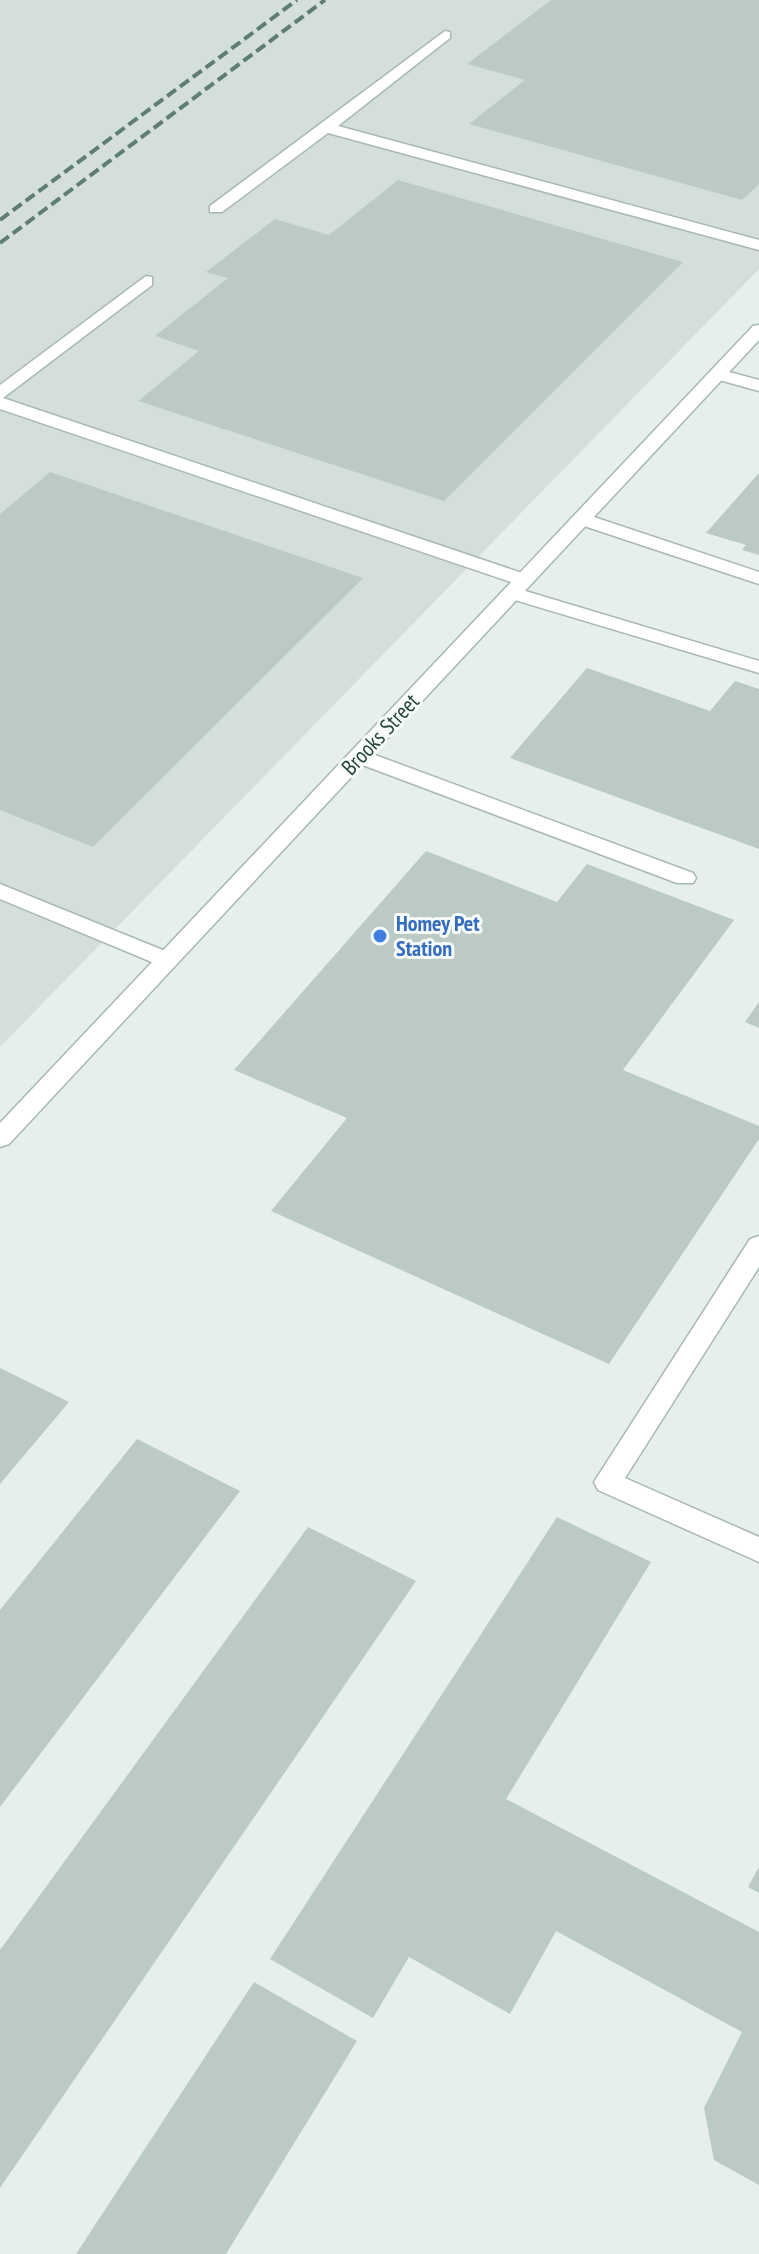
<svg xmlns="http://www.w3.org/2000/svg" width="759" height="2254" viewBox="0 0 759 2254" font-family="'PT Sans Narrow',sans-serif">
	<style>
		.built { fill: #d4dfda }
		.building { fill: #bbcac4 }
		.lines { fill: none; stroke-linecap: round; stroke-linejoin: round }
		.service-casing { stroke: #a8b8b2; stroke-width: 3 }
		.minor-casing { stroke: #a8b8b2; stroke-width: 3 }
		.service { fill: #fff; fill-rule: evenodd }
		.minor { fill: #fff; fill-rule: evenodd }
		.rail { stroke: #5f7d75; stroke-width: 4; stroke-dasharray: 11 5; stroke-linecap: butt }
		.shop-dot { fill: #3f7fe0; stroke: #f7fbf9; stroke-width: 3 }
		.labels { text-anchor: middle; stroke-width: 6; stroke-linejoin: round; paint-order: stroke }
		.street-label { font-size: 22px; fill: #24423a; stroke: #f7fbf9 }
		.shop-label { font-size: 22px; font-weight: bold; fill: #366cbe; stroke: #f7fbf9; text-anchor: start }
	</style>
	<rect width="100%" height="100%" fill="#e6efeb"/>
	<!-- built -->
	<polygon class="built" points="0,0 759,0 759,269 0,1047"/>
	<!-- building -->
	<g class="building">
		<polygon points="551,0 759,0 759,184 742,200 469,124 525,80 467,64"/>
		<polygon points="398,180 683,262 444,501 138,401 199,351 155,336 228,278 206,272 275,219 329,235"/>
		<polygon points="50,472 363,578 93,847 0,810 0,514"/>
		<polygon points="759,473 759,555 742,550 746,545 706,533"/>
		<polygon points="587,668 710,711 735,681 759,689 759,849 510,758"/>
		<polygon points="426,851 557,902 587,864 734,920 623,1070 759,1126 759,1139 609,1364 271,1211 347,1118 234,1070"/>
		<polygon points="759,1002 759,1028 745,1022"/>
		<polygon points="0,1368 69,1402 0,1484"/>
		<polygon points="137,1439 240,1491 0,1807 0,1610"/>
		<polygon points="557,1517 651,1562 506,1799 759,1932 759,2185 714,2160 704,2108 742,2032 556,1931 510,2014 409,1957 373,2018 270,1959"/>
		<polygon points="308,1527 416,1581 0,2188 0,1950"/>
		<polygon points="759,1867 759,1893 748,1887"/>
		<polygon points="254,1982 357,2041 226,2254 76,2254"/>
	</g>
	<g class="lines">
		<defs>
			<g id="service">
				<polygon points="445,31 450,32 450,38 338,126 759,240 759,250 328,133 222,212 210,212 210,206"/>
				<polygon points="146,276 152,277 152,285 3,398 531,576 534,580 531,584 517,584 0,409 0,385"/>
				<polygon points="718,369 759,380 759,391 712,378 712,370"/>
				<polygon points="582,513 759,572 759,584 575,523 575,515"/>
				<polygon points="512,587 759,661 759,673 505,597 502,593 505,589"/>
				<polygon points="359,749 693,873 696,878 693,883 677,883 352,761 349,756 352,751"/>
				<polygon points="0,884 175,955 178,960 175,965 159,965 0,899"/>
				<polygon points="759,1236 759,1267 625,1478 759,1537 759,1562 598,1490 594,1482 750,1239"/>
			</g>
			<polygon id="minor" points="759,325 759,340 9,1144 0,1147 0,1123 753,326"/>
		</defs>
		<!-- service casing -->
		<use href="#service" class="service-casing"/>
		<!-- minor casing -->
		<use href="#minor" class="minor-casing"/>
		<!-- service -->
		<use href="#service" class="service"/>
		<!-- minor -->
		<use href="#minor" class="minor"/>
		<!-- rail -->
		<g class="rail">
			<polyline points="0,220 297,0"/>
			<polyline points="0,243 325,0"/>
		</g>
	</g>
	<!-- markers -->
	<circle class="shop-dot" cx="380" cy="936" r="8"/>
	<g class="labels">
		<!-- street labels -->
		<g class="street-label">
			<text transform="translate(380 734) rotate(-47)" y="8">Brooks Street</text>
		</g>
		<!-- shop labels -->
		<g class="shop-label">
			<text x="396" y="931">Homey Pet<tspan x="396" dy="25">Station</tspan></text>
		</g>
	</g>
</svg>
